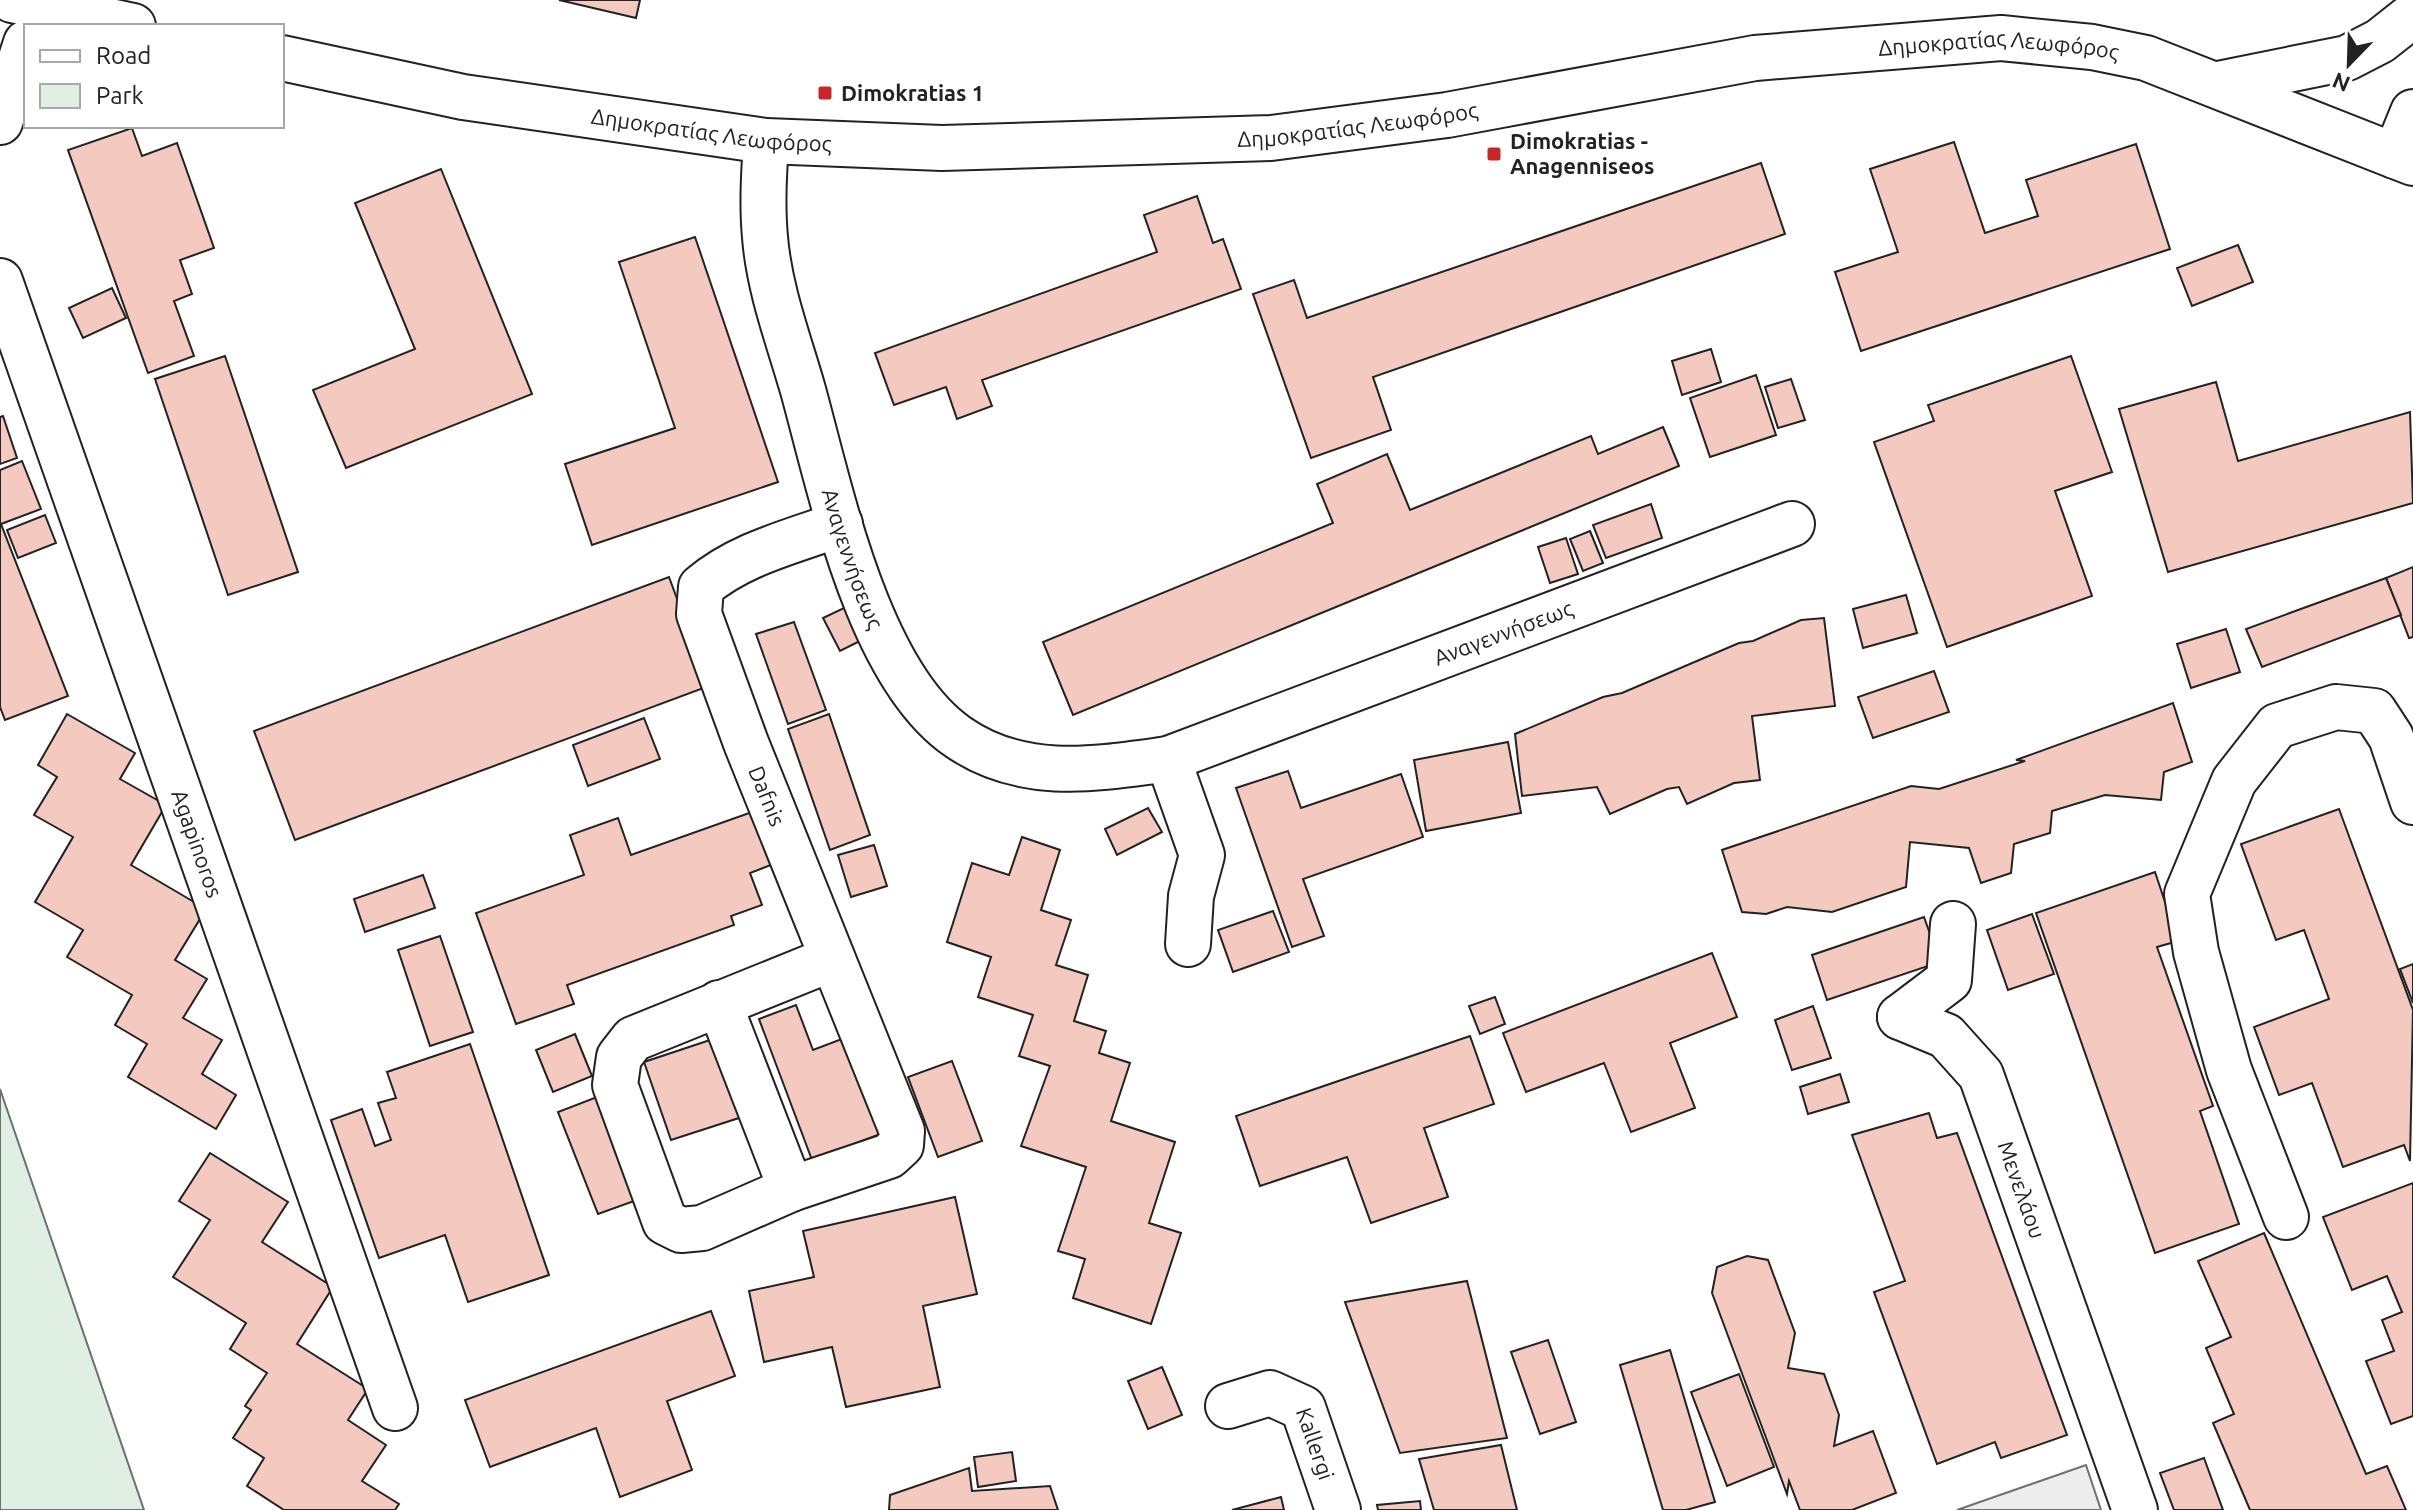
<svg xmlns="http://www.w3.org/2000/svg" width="2413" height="1510" viewBox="0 0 2413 1510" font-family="Ubuntu,sans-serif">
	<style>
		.green { fill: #e0efe3; stroke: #6f6f6f; stroke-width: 2 }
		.parking { fill: #ededed; stroke: #6f6f6f; stroke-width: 2 }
		.building { fill: #f3c9c0; stroke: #222; stroke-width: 2 }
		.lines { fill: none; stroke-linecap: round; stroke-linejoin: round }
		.minor-casing { stroke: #222; stroke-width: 48 }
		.tertiary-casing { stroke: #222; stroke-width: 48 }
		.secondary-casing { stroke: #222; stroke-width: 48 }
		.minor { stroke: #fff; stroke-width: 44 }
		.tertiary { stroke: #fff; stroke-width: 44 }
		.secondary { stroke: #fff; stroke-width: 44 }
		.poi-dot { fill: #c62828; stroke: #fff; stroke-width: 3 }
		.labels { text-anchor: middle; stroke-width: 6; stroke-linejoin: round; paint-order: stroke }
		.street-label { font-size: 22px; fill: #222; stroke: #fff }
		.poi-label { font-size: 22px; font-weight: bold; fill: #222; stroke: #fff; text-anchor: start }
	</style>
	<rect width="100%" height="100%" fill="#fff"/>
	<!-- green -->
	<polygon class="green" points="0,1089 144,1510 0,1510"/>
	<!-- parking -->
	<polygon class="parking" points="2086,1465 2101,1510 1957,1510"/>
	<!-- building -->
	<g class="building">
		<polygon points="559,0 640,0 636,18"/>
		<polygon points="132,128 142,156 177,143 214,248 180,260 192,294 174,301 194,356 148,373 68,150"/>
		<polygon points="1954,142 1985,233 2038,216 2026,180 2136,144 2170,249 1861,351 1835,272 1898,252 1870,169"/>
		<polygon points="1761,163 1785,234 1373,377 1391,430 1311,458 1253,294 1294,280 1307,318"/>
		<polygon points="441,169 532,394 346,468 313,390 415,349 355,203"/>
		<polygon points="1197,196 1213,243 1223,239 1241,289 982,380 992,406 957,419 946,387 894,405 875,353 1157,252 1144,215"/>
		<polygon points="695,237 778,482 592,545 565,464 675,428 619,262"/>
		<polygon points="2238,245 2253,282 2192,306 2177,268"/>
		<polygon points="112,288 126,318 83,338 69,308"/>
		<polygon points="1711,349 1721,382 1682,395 1672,361"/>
		<polygon points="225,356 298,572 228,595 155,379"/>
		<polygon points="2071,356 2112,472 2055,491 2092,596 1947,647 1874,442 1934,421 1928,405"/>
		<polygon points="1756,375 1776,435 1710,457 1690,398"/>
		<polygon points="1791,379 1805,420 1778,428 1765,387"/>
		<polygon points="2216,382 2238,461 2410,412 2413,503 2168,572 2119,409"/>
		<polygon points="3,416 17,458 0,464 0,417"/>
		<polygon points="1663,427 1679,466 1073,715 1043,642 1333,523 1317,484 1387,454 1410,510 1591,436 1598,454"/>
		<polygon points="22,461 41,509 1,524 68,696 5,720 0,707 0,470"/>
		<polygon points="1651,504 1662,538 1606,558 1593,525"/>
		<polygon points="45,515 56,543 18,558 7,530"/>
		<polygon points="1590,531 1603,563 1583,571 1570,539"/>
		<polygon points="1566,538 1578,574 1550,583 1538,547"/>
		<polygon points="2413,567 2413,637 2409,638 2386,578"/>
		<polygon points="669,577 709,686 295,840 254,731"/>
		<polygon points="2386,578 2401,615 2262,667 2246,629"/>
		<polygon points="1906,595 1917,633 1863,648 1853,609"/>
		<polygon points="846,607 862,640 840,651 823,618"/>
		<polygon points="1824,618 1835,706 1752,716 1760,780 1734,783 1687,804 1679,787 1667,789 1610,814 1597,787 1522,796 1515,734 1603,697 1622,693 1739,643 1753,641 1801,620"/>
		<polygon points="794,622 826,710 788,724 756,634"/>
		<polygon points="2226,629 2240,672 2191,688 2177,644"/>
		<polygon points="1934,671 1949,712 1873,738 1858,697"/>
		<polygon points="2173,703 2192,762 2164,772 2161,800 2105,795 2052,811 2050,833 2014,844 2011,873 1981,883 1969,848 1910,842 1906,887 1832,912 1787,907 1766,914 1742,912 1722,850 1911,786 1939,789 2025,761 2016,760"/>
		<polygon points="67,714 135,753 120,779 166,805 131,865 206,909 175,960 207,979 183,1018 222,1040 202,1074 236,1095 216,1129 128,1077 147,1044 115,1025 132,995 67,957 83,930 35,902 73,837 34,815 57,777 38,765"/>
		<polygon points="829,714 870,835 830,850 788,729"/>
		<polygon points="644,718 660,759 588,786 573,745"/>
		<polygon points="1508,742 1521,813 1426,831 1414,760"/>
		<polygon points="1288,771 1301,808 1401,774 1423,837 1303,879 1324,936 1292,947 1236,788"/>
		<polygon points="1148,808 1162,832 1117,855 1105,829"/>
		<polygon points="2339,809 2413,1010 2410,1161 2404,1145 2343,1167 2312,1083 2279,1095 2254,1027 2329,999 2304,930 2276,940 2241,844"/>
		<polygon points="752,812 771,865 750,873 762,905 731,916 734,925 567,985 574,1004 516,1024 476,913 584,875 570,835 618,818 631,855"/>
		<polygon points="1022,837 1060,850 1041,910 1071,920 1056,965 1088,975 1074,1021 1106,1031 1099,1053 1130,1063 1111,1121 1175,1142 1149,1223 1181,1233 1151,1324 1073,1298 1085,1259 1058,1251 1086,1167 1021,1146 1050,1066 1019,1056 1033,1015 978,997 991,957 947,942 972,863 1009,875"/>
		<polygon points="874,845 887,886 851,897 838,855"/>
		<polygon points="2155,872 2178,941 2157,947 2213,1106 2200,1111 2239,1224 2155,1253 2036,913"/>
		<polygon points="423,875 435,908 365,932 354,899"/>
		<polygon points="1273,911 1289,952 1233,972 1218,930"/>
		<polygon points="2032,914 2054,974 2008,990 1987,930"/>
		<polygon points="1924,917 1940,962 1827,1000 1812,955"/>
		<polygon points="440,936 473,1032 430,1046 398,950"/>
		<polygon points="1712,953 1737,1017 1670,1043 1695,1108 1631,1132 1604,1063 1526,1092 1503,1033"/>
		<polygon points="2413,964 2413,1003 2400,969"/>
		<polygon points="1495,997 1505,1024 1480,1034 1469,1006"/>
		<polygon points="796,1005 813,1050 847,1037 883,1133 812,1160 759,1019"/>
		<polygon points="1813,1006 1831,1058 1792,1070 1775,1020"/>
		<polygon points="575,1034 592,1076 553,1092 536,1050"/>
		<polygon points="1470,1036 1494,1104 1424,1128 1448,1197 1371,1223 1347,1157 1260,1186 1236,1116"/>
		<polygon points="716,1038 742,1117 671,1140 644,1062"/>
		<polygon points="470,1044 549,1275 468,1302 445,1235 379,1258 331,1120 362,1109 375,1146 391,1140 378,1103 396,1098 387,1072"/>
		<polygon points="952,1061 982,1141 938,1157 908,1077"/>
		<polygon points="1840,1074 1849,1102 1808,1114 1800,1087"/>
		<polygon points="597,1097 637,1200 598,1214 558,1112"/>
		<polygon points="1929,1113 1937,1138 1957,1133 2067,1435 2001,1458 1995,1442 1937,1464 1874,1292 1905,1281 1852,1135"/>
		<polygon points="210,1153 288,1202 262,1242 333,1287 297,1344 368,1389 348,1420 386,1445 362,1481 399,1504 395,1510 284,1510 247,1486 264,1458 233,1438 251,1410 245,1406 267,1373 230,1349 246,1323 173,1277 210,1220 179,1201"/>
		<polygon points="2413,1183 2413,1416 2391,1424 2366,1361 2394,1351 2382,1320 2402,1312 2387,1276 2352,1290 2323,1217"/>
		<polygon points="955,1197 977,1294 923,1306 940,1387 846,1407 832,1347 764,1362 749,1291 814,1277 803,1231"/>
		<polygon points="2264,1233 2366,1474 2387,1466 2406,1510 2250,1510 2213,1423 2234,1414 2206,1348 2231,1337 2198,1261"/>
		<polygon points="1747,1256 1768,1260 1795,1333 1788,1368 1824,1374 1839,1415 1834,1446 1873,1431 1896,1493 1852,1510 1800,1510 1789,1481 1787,1494 1712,1293 1717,1267"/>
		<polygon points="1467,1281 1507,1438 1400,1453 1345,1302"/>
		<polygon points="711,1311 735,1376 667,1401 692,1470 620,1497 596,1428 490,1467 465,1400"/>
		<polygon points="1548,1340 1576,1422 1540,1434 1511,1352"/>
		<polygon points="1670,1350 1715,1502 1686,1510 1663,1510 1620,1365"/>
		<polygon points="1162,1367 1182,1415 1148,1429 1128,1381"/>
		<polygon points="1739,1374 1774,1467 1727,1486 1691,1392"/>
		<polygon points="1501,1445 1517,1510 1434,1510 1419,1459"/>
		<polygon points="1012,1452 1016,1481 978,1487 974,1457"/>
		<polygon points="2204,1458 2223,1510 2174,1510 2160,1473"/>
		<polygon points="969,1468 972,1491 1050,1486 1058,1510 889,1510 890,1495"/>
		<polygon points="1281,1497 1284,1510 1232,1510"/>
		<polygon points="1420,1501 1421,1510 1378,1510 1377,1505"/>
	</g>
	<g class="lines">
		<defs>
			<g id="minor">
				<polyline points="0,122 26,43"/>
				<path id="s1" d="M 766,141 C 764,173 762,205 765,237 C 769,289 789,341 803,390 C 831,492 868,675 958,737 C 1023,782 1096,769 1168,759 L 1792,524"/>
				<path id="s2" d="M 0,281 L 395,1408"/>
				<polyline points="1168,759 1202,855 1191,896 1188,944"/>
				<path d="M 831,959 L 633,1039 L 619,1057 L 615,1085 L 665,1222 L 681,1230 L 702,1228 L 791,1189 L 889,1156 L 901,1145 L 902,1131 L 746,743 L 699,614 L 701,587 C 741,553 792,542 840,524"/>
				<polyline points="719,1003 791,1189"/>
				<path id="s3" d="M 1900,1017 L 1946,1036 L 1981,1075 L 2135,1510"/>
				<polyline points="1900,1017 1949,980 1953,924"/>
				<polyline points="2286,1217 2229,1070 2196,952 2187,894 2234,781 2277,726 2336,707 2374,711 2391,737 2413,802"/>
				<path id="s4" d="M 1228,1406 L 1270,1393 L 1303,1408 L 1338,1510"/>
			</g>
			<g id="tertiary">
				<polyline points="12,0 133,26"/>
				<path id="s5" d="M 282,58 L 463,97 L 766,141 L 942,148 L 1271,138 L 1447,115 L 1755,58 L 2001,38 L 2092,47 L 2146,58 L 2395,156"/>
			</g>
			<g id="secondary">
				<polyline points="2218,84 2347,58 2380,41 2413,15"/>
				<polyline points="2413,112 2395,156 2413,163"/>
			</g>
		</defs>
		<!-- minor casing -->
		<use href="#minor" class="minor-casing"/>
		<!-- tertiary casing -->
		<use href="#tertiary" class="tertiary-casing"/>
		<!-- secondary casing -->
		<use href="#secondary" class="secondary-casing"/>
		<!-- minor -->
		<use href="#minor" class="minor"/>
		<!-- tertiary -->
		<use href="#tertiary" class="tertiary"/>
		<!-- secondary -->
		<use href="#secondary" class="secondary"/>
	</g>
	<!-- markers -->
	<g class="poi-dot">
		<rect x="817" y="85" width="16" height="16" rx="4"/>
		<rect x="1486" y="146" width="16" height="16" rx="4"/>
	</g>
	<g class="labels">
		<!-- street labels -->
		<g class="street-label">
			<text dy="8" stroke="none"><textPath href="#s5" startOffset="1732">Δημοκρατίας Λεωφόρος</textPath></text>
			<text dy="8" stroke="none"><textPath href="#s5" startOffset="1084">Δημοκρατίας Λεωφόρος</textPath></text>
			<text dy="8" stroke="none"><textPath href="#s5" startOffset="436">Δημοκρατίας Λεωφόρος</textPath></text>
			<text dy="8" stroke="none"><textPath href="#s1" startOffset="430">Αναγεννήσεως</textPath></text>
			<text dy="8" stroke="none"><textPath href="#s1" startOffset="1216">Αναγεννήσεως</textPath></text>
			<text transform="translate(767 796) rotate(68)" y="8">Dafnis</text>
			<text dy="8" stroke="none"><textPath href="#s2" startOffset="596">Agapinoros</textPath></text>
			<text dy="8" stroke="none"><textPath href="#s3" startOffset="224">Μενελάου</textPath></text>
			<text dy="8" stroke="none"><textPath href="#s4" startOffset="118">Kallergi</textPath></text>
		</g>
		<!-- poi labels -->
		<g class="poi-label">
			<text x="841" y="101">Dimokratias 1</text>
			<text x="1510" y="149">Dimokratias -<tspan x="1510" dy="25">Anagenniseos</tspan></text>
		</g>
	</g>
	<!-- legend -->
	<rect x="24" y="24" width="260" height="104" fill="#ffffff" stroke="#a7a7a7" stroke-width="2"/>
	<rect x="40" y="50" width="40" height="12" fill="#ffffff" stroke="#a7a7a7" stroke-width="2"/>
	<text x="96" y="64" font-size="24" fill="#222222">Road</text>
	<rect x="40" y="84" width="40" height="24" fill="#e0efe3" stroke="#a7a7a7" stroke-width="2"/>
	<text x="96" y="104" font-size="24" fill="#222222">Park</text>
	<!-- north arrow -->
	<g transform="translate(2349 64) rotate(203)" stroke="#ffffff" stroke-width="6" paint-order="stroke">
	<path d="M0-6L14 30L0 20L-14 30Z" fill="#222222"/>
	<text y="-12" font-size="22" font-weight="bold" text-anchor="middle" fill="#222222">N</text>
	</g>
</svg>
